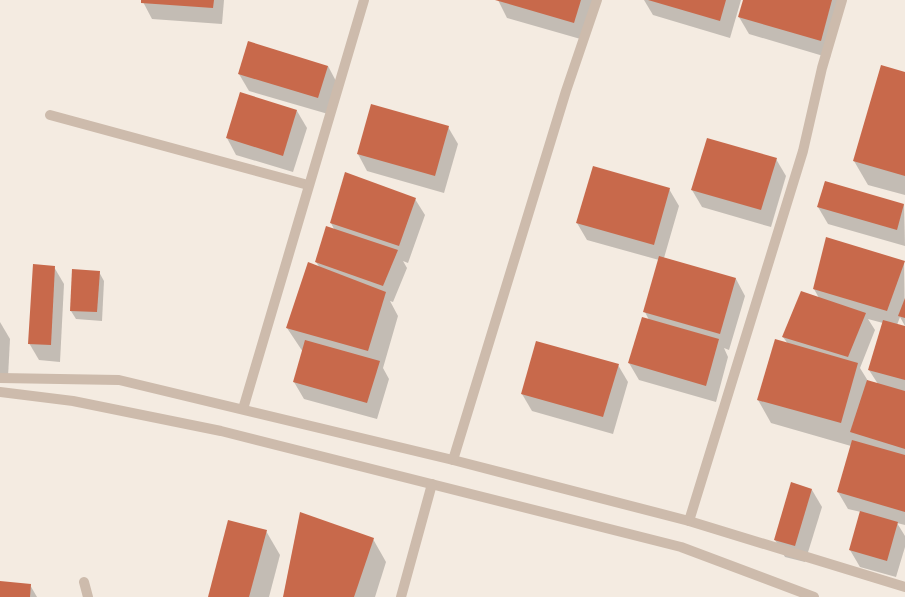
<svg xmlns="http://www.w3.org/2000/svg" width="905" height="597" viewBox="0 0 905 597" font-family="'Public Sans',sans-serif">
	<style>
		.shadow { fill: #0003; fill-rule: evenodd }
		.building { fill: #c8694b }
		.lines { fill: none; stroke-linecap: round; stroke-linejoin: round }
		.street { stroke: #cdbbac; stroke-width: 10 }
	</style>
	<rect width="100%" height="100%" fill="#f4ebe1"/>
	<!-- shadow -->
	<g class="shadow">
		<polygon points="142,0 224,0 222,24 152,19"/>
		<polygon points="498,0 596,0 584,40 507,18"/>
		<polygon points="644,0 741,0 730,38 653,15"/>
		<polygon points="744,0 839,0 830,58 749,34 739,17"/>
		<polygon points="328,66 337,83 328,114 249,91 239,74"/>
		<polygon points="882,66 905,73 905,195 868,185 854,161"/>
		<polygon points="297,111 307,128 293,172 236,155 227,138"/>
		<polygon points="448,127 458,144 444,193 367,171 358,154"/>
		<polygon points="776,159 786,176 771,227 702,207 692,190"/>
		<polygon points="825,182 904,205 905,246 828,224 818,207"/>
		<polygon points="669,189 679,206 664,258 736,279 745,296 729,350 724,348 728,357 716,402 639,380 629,363 649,320 645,312 659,260 587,240 577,223"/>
		<polygon points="415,199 425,215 408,263 403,261 407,268 393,302 390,301 398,316 383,368 389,379 377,419 304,399 294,382 303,352 287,328 320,268 316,262 334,229 331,223"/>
		<path d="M 904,262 L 905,326 L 900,317 L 897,325 L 905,327 L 905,525 L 897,523 L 905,536 L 905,547 L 896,577 L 860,567 L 850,550 L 861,512 L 848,509 L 838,492 L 851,446 L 771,423 L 758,400 L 788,344 L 783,337 L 819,298 L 814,289 ZM 868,319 L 883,323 L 869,370 L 878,384 L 868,381 L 860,368 L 875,330 Z"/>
		<polygon points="54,267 64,284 60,362 39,360 29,343"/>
		<polygon points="99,272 104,281 102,321 76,319 71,311"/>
		<polygon points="0,322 10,339 8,377 0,377"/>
		<polygon points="618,365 628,382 613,434 532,411 522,394"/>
		<polygon points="792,483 812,490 822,507 805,562 785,557 775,540"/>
		<polygon points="266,531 280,555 269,597 209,597"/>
		<polygon points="373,539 386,562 375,597 284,597"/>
		<polygon points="0,582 30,585 37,597 0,597"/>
	</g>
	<!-- building -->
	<g class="building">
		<polygon points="141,0 214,0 213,8 141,3"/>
		<polygon points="495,0 581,0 574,23"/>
		<polygon points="648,0 726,0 720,21"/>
		<polygon points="743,0 832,0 821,41 738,17"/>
		<polygon points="248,41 328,66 318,98 238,74"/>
		<polygon points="881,65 905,72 905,176 853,161"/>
		<polygon points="240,92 297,110 283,156 226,138"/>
		<polygon points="371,104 449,126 435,176 357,154"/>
		<polygon points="707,138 777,158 761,210 691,190"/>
		<polygon points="593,166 670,188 654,245 576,223"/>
		<polygon points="345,172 416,198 399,246 330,223"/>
		<polygon points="825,181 904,204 897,230 817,207"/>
		<polygon points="326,226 398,250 383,286 315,262"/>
		<polygon points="826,237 905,261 887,311 813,289"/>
		<polygon points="659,256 736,278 720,334 643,312"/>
		<polygon points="308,262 386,292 368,351 286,328"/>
		<polygon points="33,264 55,266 51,345 28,344"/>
		<polygon points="72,269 100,271 97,312 70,311"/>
		<polygon points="801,291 866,313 848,357 782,337"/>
		<polygon points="905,298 905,318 898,316"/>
		<polygon points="642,317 719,339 706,386 628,363"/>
		<polygon points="883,320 905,326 905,380 868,370"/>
		<polygon points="775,339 858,363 841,423 757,400"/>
		<polygon points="305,340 380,361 367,403 293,382"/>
		<polygon points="536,341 619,364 603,417 521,394"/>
		<polygon points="867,380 905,391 905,449 850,432"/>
		<polygon points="852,440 905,455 905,512 837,492"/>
		<polygon points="791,482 812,489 795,546 774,540"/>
		<polygon points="860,511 898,522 887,561 849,550"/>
		<polygon points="300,512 374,538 354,597 283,597"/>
		<polygon points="228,520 267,530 249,597 208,597"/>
		<polygon points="0,581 31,584 30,597 0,597"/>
	</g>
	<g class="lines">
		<!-- street -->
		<g class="street">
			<polyline points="50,115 308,185"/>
			<polyline points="0,378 119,380 453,460 689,521 905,587"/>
			<polyline points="0,392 73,401 221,431 681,547 814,597"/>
			<polyline points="243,409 364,0"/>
			<polyline points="453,460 566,91 597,0"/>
			<polyline points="689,521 803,151 822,68 842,0"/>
			<polyline points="84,582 88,597"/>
			<polyline points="401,597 432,484"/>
		</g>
	</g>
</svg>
